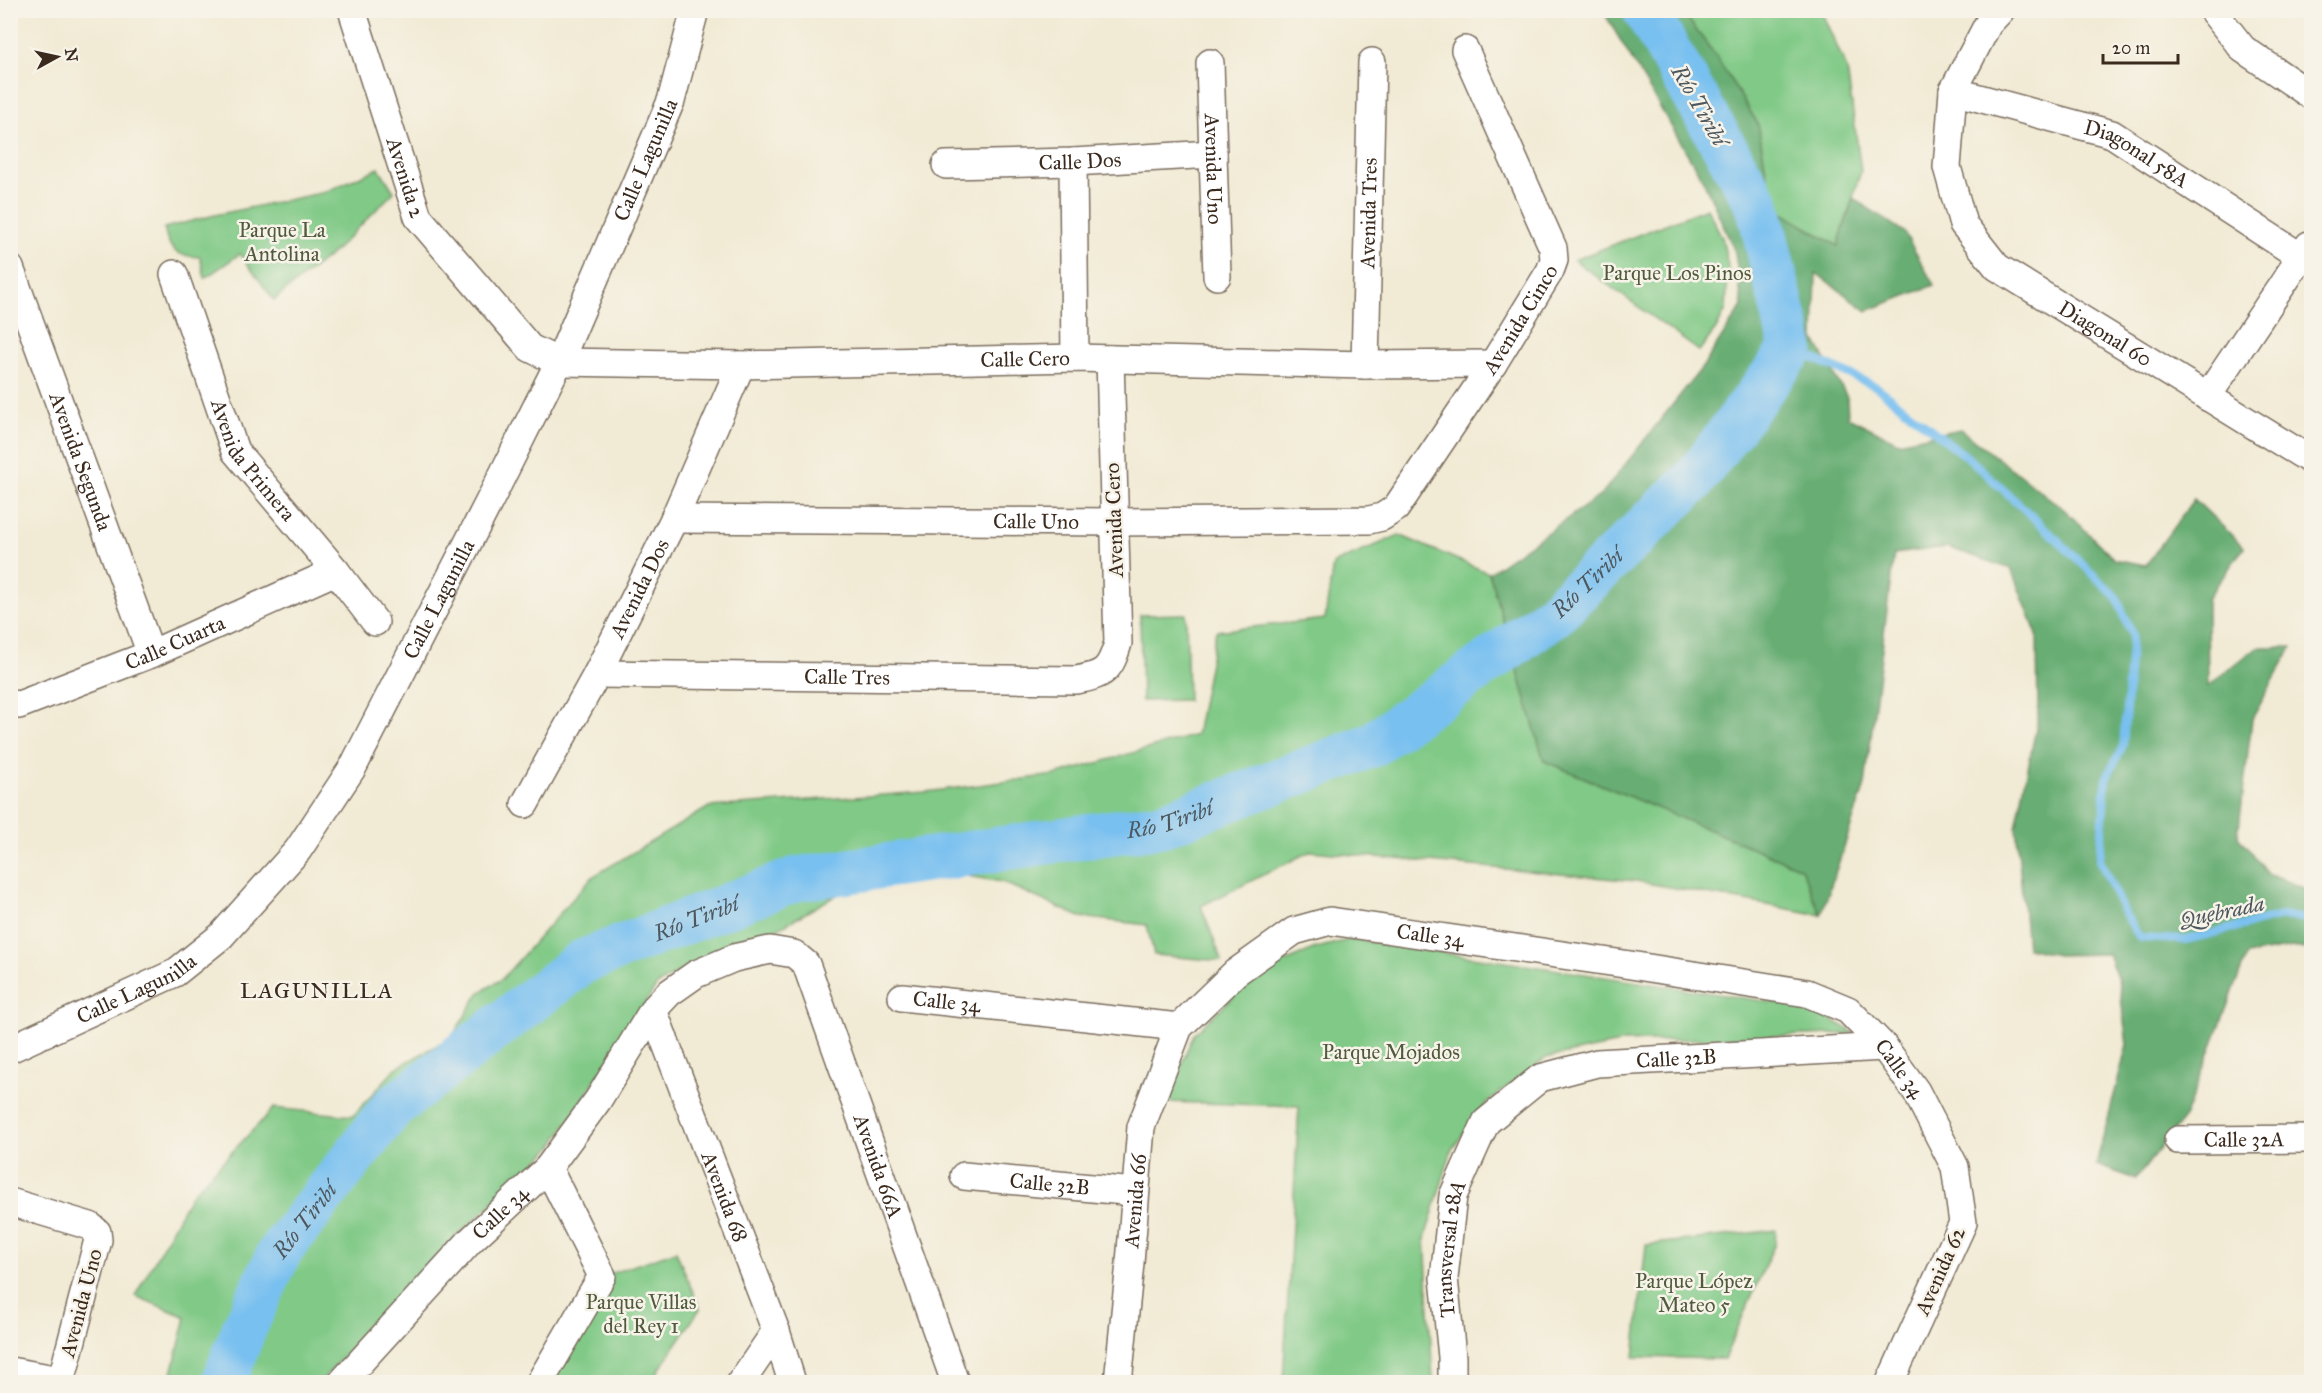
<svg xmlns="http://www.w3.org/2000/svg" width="2322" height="1393" viewBox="0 0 2322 1393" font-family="'IM FELL Great Primer',serif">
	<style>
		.green { fill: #80c986; stroke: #5e7a52; stroke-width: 1.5 }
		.forest { fill: #68ad73; stroke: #526c48; stroke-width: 1.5 }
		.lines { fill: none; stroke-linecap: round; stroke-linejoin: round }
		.stream { stroke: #78c0f0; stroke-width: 8 }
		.river { stroke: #78c0f0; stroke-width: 45 }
		.street-casing { stroke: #7b6d5e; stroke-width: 30 }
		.street { stroke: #fff; stroke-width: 27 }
		.labels { text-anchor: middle; stroke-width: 5; stroke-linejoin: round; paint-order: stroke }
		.street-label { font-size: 21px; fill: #3b2a1e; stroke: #f7f3e8 }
		.park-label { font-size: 21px; fill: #505a3d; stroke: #f7f3e8 }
		.water-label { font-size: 22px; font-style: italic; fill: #4d575d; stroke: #f7f3e8 }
		.neighbourhood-label { font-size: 22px; letter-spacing: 1.5px; fill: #3b2a1e; stroke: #f7f3e8 }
	</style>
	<rect width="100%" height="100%" fill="#f7f3e8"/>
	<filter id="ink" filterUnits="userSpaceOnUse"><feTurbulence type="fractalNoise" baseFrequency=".0167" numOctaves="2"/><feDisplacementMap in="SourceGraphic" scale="12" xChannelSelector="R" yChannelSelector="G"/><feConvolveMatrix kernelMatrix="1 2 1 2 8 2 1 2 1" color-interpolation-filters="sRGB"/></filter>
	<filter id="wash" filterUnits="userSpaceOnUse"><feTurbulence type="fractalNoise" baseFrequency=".008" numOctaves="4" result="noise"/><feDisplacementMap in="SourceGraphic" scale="24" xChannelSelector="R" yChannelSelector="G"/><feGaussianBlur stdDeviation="1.35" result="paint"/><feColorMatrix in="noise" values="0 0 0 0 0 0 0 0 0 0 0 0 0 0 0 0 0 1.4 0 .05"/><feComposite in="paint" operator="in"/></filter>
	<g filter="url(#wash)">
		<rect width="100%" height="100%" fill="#f1ead4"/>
		<!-- green -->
		<g class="green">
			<polygon points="1682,11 1821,11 1847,69 1861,171 1838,246 1772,207 1758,124 1715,55"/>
			<path d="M 379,168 L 394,192 L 334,252 L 274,300 L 240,254 L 205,278 L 200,257 C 176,256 170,253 164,228 L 215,215 L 325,192 Z"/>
			<polygon points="1707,208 1722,237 1728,266 1726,309 1716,329 1699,351 1574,260"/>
			<polygon points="1399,535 1489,573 1544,761 1801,868 1821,915 1636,881 1311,851 1201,906 1222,961 1154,955 1147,925 1080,917 1002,882 944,872 856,884 779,928 717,950 657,985 552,1147 441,1251 320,1382 170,1382 186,1317 135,1296 191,1195 274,1108 353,1116 396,1068 452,1037 479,993 502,979 592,877 709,807 926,792 1055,775 1196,735 1216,631 1325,619 1333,564"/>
			<polygon points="1186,614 1188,700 1142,701 1140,615"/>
			<polygon points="1352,939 1811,1008 1855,1033 1625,1042 1546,1058 1487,1102 1452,1149 1425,1238 1433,1382 1283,1382 1299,1106 1166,1102 1194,1034 1254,977 1313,949"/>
			<polygon points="1776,1230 1775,1243 1724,1359 1634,1357 1646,1245"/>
			<polygon points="676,1251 700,1309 651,1382 548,1382 609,1274"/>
		</g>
		<!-- forest -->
		<polygon class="forest" points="1603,11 1682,11 1715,55 1758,124 1772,207 1838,246 1853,198 1904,232 1934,285 1867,311 1816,273 1814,339 1847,397 1848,417 1898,442 1960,429 2066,511 2114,559 2146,565 2194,499 2244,547 2207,599 2208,686 2257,647 2292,647 2252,719 2238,836 2268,874 2311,891 2311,950 2293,947 2247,955 2185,1116 2136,1179 2096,1165 2127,1045 2119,983 2108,954 2057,955 2027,948 2016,827 2038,718 2037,635 2011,569 1947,547 1894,554 1865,785 1821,915 1801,868 1544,761 1489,573 1601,495 1704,365 1742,306 1735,252 1703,180"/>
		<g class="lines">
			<!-- stream -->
			<polyline class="stream" points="1792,349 1875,386 1971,460 2062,544 2117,598 2132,635 2123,746 2106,779 2100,860 2122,909 2140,938 2186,940 2281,916 2312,919"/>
			<!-- river -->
			<path class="river" id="s1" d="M 224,1382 L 244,1329 L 280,1251 L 392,1108 L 582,962 L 796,879 L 1162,825 L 1372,745 L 1552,616 L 1692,482 L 1792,349 L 1758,205 L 1645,10"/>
		</g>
	</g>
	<g filter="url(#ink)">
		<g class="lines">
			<defs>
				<g id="street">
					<path id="s2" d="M 352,10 L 418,217 L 530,348 L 559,362 L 741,365 L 1075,358 L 1365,365 L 1493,364"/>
					<path id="s3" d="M 2001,10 L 1988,24 L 1953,91 L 1947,167 L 1963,224 L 1997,267 L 2312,461"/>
					<polyline points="2212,10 2243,49 2312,96"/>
					<path id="s4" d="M 1210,63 L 1217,276"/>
					<path id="s5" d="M 1953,91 L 2112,134 L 2301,257"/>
					<polyline points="1073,162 1075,358"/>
					<path id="s6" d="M 946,165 L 1073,162 L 1213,154"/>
					<path id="s7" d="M 10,268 L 151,654"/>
					<path id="s8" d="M 174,274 L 235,451 L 336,571 L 375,622"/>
					<path id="s9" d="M 1365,365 L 1372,62"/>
					<polyline points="2207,397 2309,245"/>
					<path id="s10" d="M 674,519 L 1114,522 L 1369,520 L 1382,517 L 1396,508 L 1493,364 L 1550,271 L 1554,260 L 1553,248 L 1465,50"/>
					<path id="s11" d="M 597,674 L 1076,680 C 1105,675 1110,670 1118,643 L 1110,359"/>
					<path id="s12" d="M 10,704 L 19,705 L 151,654 L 336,571"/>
					<path id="s13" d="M 525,804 L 597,674 L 674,519 L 741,365"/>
					<path id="s14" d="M 902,997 L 1179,1027"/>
					<path id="s15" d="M 653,1010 L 776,1331 L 792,1382"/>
					<path id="s16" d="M 10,1049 L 175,973 L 221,936 L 298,850 L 353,767 L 493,494 L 559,362 L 671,101 L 695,10"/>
					<path id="s17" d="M 2178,1140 L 2312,1139"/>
					<path id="s18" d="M 964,1176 L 1135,1192"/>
					<polyline points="10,1202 90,1226 97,1232 98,1240 61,1382"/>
					<polyline points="10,1371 61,1380"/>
					<path id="s19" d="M 342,1382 L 471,1240 L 548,1168 L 598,1100 L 653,1010 L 669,993 L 696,974 L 734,958 L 770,950 L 794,954 L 806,964 L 955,1382"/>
					<polyline points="540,1382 602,1276 548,1168"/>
					<polyline points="741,1382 776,1331"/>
					<path id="s20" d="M 1118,1382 L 1130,1263 L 1141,1127 L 1179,1027 L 1235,973 L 1294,931 L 1330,921 L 1624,964 L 1807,993 L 1848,1010 L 1884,1047 L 1916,1091 L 1955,1167 L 1963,1223 L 1890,1382"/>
					<path id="s21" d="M 1452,1382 L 1452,1357 L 1444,1278 L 1453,1196 L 1486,1122 L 1540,1078 L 1597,1063 L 1884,1047"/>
				</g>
			</defs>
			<!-- street casing -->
			<use href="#street" class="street-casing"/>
			<!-- street -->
			<use href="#street" class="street"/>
		</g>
	</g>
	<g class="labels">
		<!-- street labels -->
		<g class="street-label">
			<text dy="7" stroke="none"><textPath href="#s5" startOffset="195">Diagonal 58A</textPath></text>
			<text dy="7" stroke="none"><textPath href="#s16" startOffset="1130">Calle Lagunilla</textPath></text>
			<text dy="7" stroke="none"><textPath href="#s6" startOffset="134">Calle Dos</textPath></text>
			<text dy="7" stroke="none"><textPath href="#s4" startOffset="106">Avenida Uno</textPath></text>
			<text dy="7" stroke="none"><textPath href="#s2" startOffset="176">Avenida 2</textPath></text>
			<text dy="7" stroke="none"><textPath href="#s9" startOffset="152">Avenida Tres</textPath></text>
			<text dy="7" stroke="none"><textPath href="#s10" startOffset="951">Avenida Cinco</textPath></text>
			<text dy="7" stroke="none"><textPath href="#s3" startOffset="412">Diagonal 60</textPath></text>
			<text dy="7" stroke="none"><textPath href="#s2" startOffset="888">Calle Cero</textPath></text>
			<text dy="7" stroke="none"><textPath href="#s8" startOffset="204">Avenida Primera</textPath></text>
			<text dy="7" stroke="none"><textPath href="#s7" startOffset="206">Avenida Segunda</textPath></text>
			<text transform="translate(1114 520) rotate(-92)" y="7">Avenida Cero</text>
			<text dy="7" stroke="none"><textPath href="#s10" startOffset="362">Calle Uno</textPath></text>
			<text dy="7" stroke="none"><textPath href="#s13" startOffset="244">Avenida Dos</textPath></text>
			<text dy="7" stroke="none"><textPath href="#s16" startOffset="644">Calle Lagunilla</textPath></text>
			<text dy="7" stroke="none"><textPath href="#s12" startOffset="177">Calle Cuarta</textPath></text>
			<text dy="7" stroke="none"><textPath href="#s11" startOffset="250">Calle Tres</textPath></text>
			<text dy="7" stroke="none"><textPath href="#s20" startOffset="652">Calle 34</textPath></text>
			<text dy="7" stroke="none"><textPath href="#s16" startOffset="140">Calle Lagunilla</textPath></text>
			<text dy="7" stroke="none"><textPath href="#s14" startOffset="45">Calle 34</textPath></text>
			<text dy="7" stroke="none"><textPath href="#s21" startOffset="476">Calle 32B</textPath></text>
			<text dy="7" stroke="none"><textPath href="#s20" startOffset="1156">Calle 34</textPath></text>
			<text dy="7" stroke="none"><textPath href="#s17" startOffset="66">Calle 32A</textPath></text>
			<text dy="7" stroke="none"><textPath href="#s19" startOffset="876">Avenida 66A</textPath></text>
			<text dy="7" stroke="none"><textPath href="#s18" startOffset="86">Calle 32B</textPath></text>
			<text dy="7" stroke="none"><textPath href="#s15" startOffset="200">Avenida 68</textPath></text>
			<text dy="7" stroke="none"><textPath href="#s20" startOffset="182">Avenida 66</textPath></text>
			<text dy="7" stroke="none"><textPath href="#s19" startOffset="232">Calle 34</textPath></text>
			<text dy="7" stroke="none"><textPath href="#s21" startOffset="134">Transversal 28A</textPath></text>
			<text transform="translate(1940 1271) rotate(-66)" y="7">Avenida 62</text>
			<text transform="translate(81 1303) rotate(-75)" y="7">Avenida Uno</text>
		</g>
		<!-- park labels -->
		<g class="park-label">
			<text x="282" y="237">Parque La<tspan x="282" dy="24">Antolina</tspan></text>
			<text x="1677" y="280">Parque Los Pinos</text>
			<text x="1391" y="1059">Parque Mojados</text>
			<text x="1694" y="1288">Parque López<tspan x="1694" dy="24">Mateo 5</tspan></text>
			<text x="641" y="1309">Parque Villas<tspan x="641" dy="24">del Rey 1</tspan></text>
		</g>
		<!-- water labels -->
		<g class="water-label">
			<text transform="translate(1700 105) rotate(60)" y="8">Río Tiribí</text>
			<text dy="8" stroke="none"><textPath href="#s1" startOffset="1658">Río Tiribí</textPath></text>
			<text dy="8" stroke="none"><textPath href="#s1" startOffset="1172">Río Tiribí</textPath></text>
			<text transform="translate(2222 911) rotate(-12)" y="8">Quebrada</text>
			<text dy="8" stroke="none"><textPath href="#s1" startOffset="686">Río Tiribí</textPath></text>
			<text dy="8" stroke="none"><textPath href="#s1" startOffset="182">Río Tiribí</textPath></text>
		</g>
		<!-- neighbourhood labels -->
		<g class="neighbourhood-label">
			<text x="317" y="998">LAGUNILLA</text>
		</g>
	</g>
	<!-- margin -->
	<rect width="2322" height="1393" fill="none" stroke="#f7f3e8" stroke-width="36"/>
	<!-- north arrow -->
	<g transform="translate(57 57) rotate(82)" stroke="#f7f3e8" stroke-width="4.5" paint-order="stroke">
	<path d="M0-4.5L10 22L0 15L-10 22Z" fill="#3b2a1e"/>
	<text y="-9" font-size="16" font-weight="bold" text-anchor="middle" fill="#3b2a1e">N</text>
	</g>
	<!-- scale -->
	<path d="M2103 54v9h75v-9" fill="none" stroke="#3b2a1e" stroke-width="3"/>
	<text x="2112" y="54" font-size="18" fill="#3b2a1e" stroke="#f7f3e8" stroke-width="4.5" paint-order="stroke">20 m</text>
</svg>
